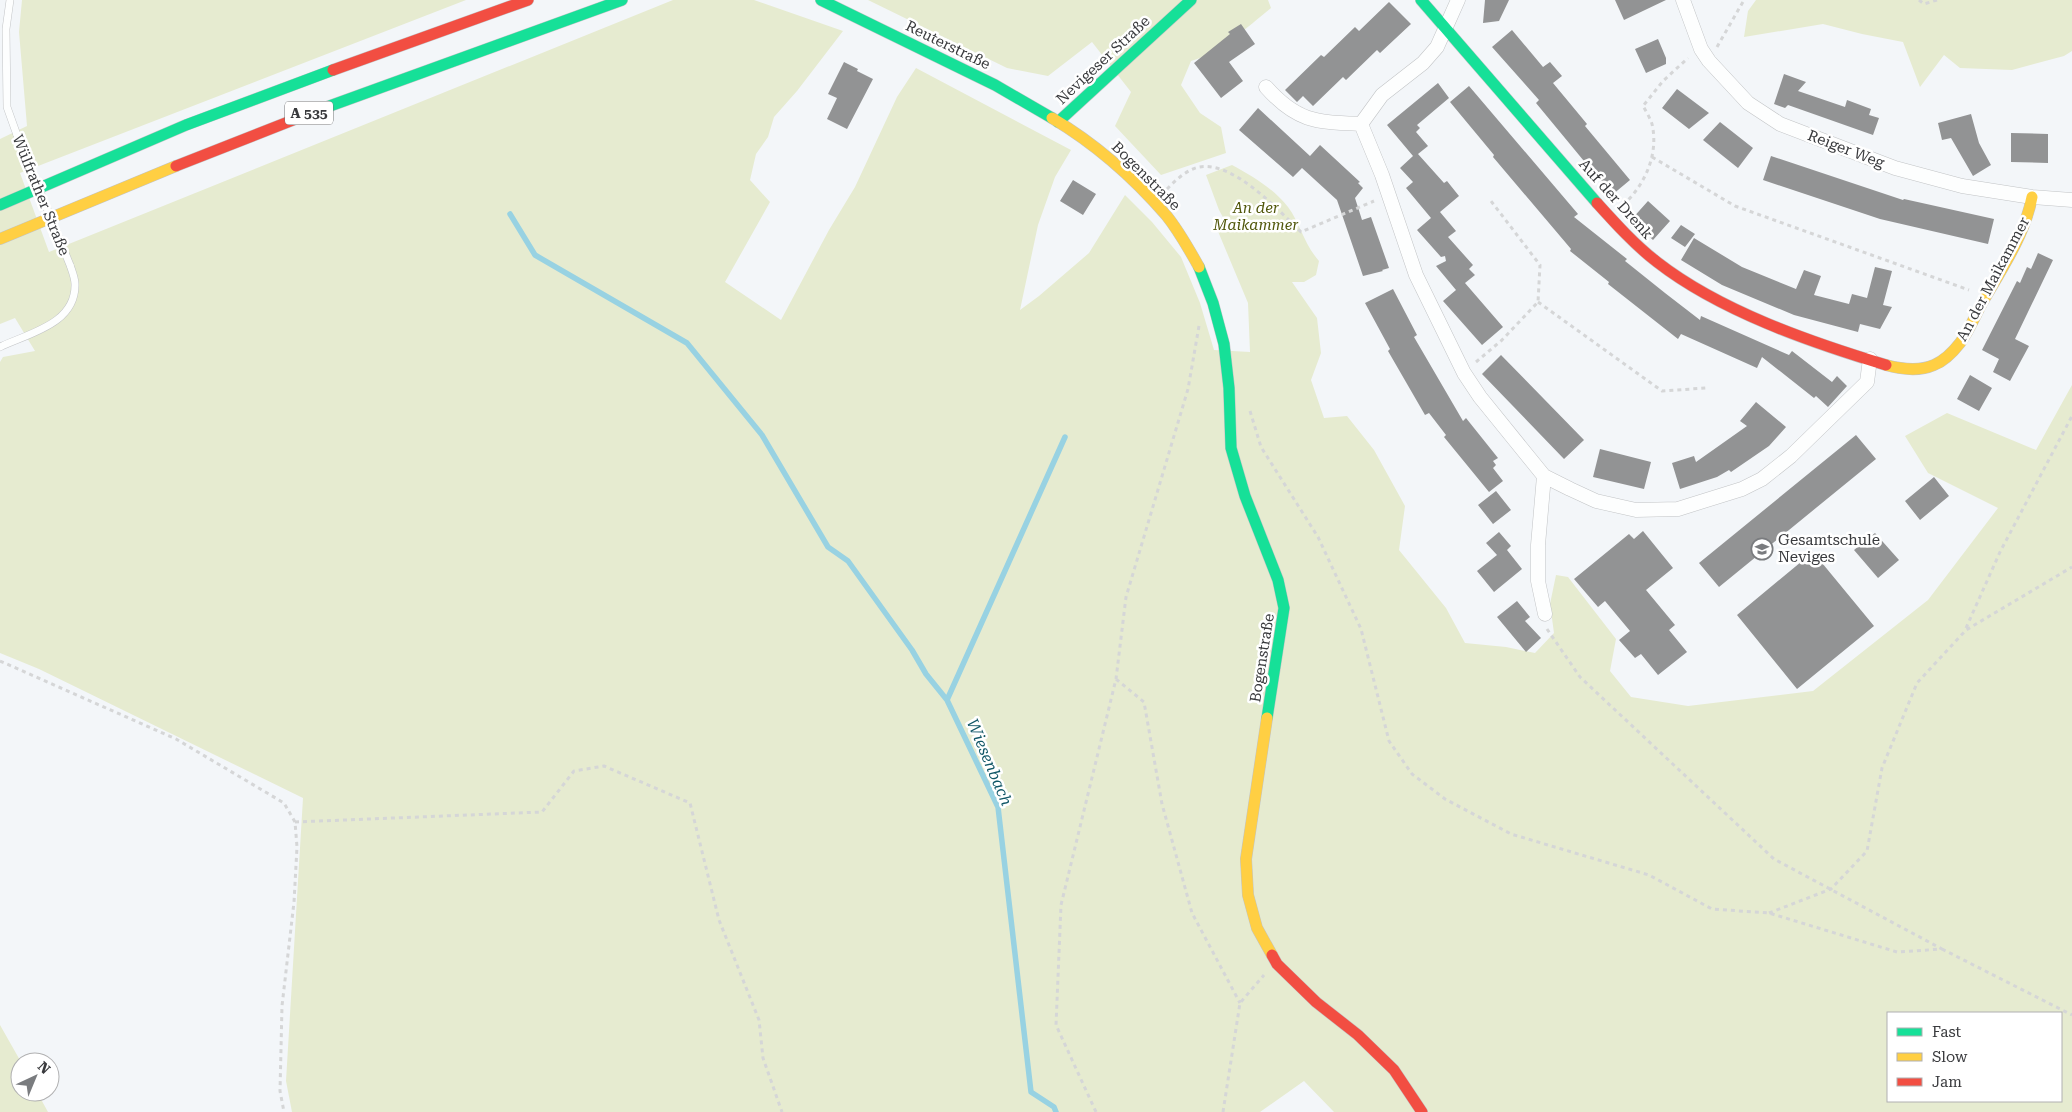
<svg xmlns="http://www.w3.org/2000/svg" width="2072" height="1112" viewBox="0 0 2072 1112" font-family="'Roboto Serif',serif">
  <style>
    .green { fill: #e6ebd0; fill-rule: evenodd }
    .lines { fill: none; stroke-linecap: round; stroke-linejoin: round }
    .stream { stroke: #98d2e2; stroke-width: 5.5 }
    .building { fill: #929394 }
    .lane-casing { stroke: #c2c4c6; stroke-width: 8 }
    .street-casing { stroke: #c2c4c6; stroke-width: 15 }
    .fast-casing { stroke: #c2c4c6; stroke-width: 12 }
    .slow-casing { stroke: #c2c4c6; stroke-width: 12 }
    .jam-casing { stroke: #c2c4c6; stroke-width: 12 }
    .path { stroke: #d5d6d7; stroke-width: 3; stroke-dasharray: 4 4; stroke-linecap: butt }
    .lane { stroke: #fdfefe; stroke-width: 7 }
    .street { stroke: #fdfefe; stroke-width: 14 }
    .fast { stroke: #16e098; stroke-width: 11 }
    .slow { stroke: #ffcf43; stroke-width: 11 }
    .jam { stroke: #f24e42; stroke-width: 11 }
    .lane-bridge-casing { stroke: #c2c4c6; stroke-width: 8; stroke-linecap: butt }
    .lane-bridge { stroke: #fdfefe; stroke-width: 7 }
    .labels { text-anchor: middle; stroke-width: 5; stroke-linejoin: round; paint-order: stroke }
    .shield { fill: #fff; stroke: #747577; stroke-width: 1 }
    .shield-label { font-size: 14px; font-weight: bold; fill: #393a3d }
    .street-label { font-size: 15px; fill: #393a3d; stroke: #fff }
    .park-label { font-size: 15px; font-style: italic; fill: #51570b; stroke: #fff }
    .poi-label { font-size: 15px; fill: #393a3d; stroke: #fff; text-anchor: start }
    .water-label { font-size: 16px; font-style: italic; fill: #115767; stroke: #fff }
  </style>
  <rect width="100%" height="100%" fill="#f3f6f9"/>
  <!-- green -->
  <path class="green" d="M22 0H466L20 173 49 252 673 0H754L843 31 797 91 774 117 768 137 756 154 750 180 770 202 725 282 781 320 829 230 855 187 897 97 916 68 1071 150 1055 177 1038 225 1020 310 1039 296 1089 253 1125 195 1152 222 1181 257 1200 303 1214 350 1250 352 1248 303 1217 229 1230 230 1219 210 1206 175 1232 165C1252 176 1273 188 1288 207 1300 223 1304 244 1319 261L1316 275 1304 282H1292L1317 318 1321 353 1311 380 1324 418 1347 416 1374 450 1405 506 1399 550 1446 608 1465 643 1506 647 1535 653 1554 633 1550 604 1556 575 1568 577 1616 639 1610 671 1631 697 1688 706 1813 691 1928 600 1998 508 1928 473 1905 436 1947 413 2036 450 2072 385V1112H1334L1304 1081 1260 1112H292L286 1081 303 798 39 669 0 653V362L3 357 35 351 15 318 0 324V139L27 126 19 32ZM1888 1013H2061V1101H1888Z
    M868 0H1268L1271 8C1247 27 1221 53 1191 61L1181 85 1200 113 1221 127 1226 153 1161 175 1115 126 1131 92 1092 42 1048 76 1007 68Z
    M1756 0H2072V51L2064 56 2012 70 1960 68 1944 55 1920 87 1903 42 1862 34 1823 24 1744 37 1748 11Z
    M0 1025 21 1062 20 1092H37L48 1112H0Z"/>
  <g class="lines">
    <!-- stream -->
    <path class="stream" d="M510 214 535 255 687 343 762 435 828 547 848 561 912 650 926 674 947 700
      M1056 1112 1054 1107 1031 1092 998 807 947 700 1065 437"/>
  </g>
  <!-- building -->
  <path class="building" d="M1485 0H1509L1499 21 1483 23Z
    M1615 0H1666L1624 20Z
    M1389 2 1411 24 1380 53 1377 50 1346 80 1343 77 1313 106 1303 96 1297 102 1285 90 1321 55 1324 57 1355 27 1359 31Z
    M1241 24 1255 44 1229 62 1243 81 1221 98 1194 63 1230 34 1228 32Z
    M1512 30 1543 67 1550 62 1562 76 1553 83 1587 124 1585 126 1630 180 1612 195 1536 103 1539 100 1492 47Z
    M1658 39 1666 58V64L1646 73 1635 49Z
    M844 62 858 69 857 71 873 79 847 129 827 119 837 98 828 94Z
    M1784 74 1806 82 1798 91 1845 107 1847 100 1871 109 1869 115 1879 118 1873 135 1788 105 1785 108 1774 104Z
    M1438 83 1449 98 1417 125 1420 128 1416 132 1428 146 1418 154 1444 183 1447 181 1459 196 1440 212 1456 231 1448 237 1473 265 1469 269 1475 275 1465 283 1503 327 1482 345 1443 301 1456 290 1436 266 1446 261 1445 256 1441 257 1417 230 1431 218 1406 188 1413 182 1400 168 1413 156 1387 125Z
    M1469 86 1578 214 1574 217 1627 259 1625 261 1665 293 1700 320 1701 316 1789 355 1792 351 1832 382 1837 376 1847 386 1828 407 1816 396 1814 398 1762 357 1757 368 1681 334 1678 339 1608 284 1609 282 1570 251 1571 249 1493 157 1494 155 1450 102Z
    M1677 89 1709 113 1689 129 1662 108Z
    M1258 108 1310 156 1320 145 1360 182 1358 183 1363 188 1355 198 1362 220 1371 217 1389 268 1382 270 1383 271 1363 276 1337 200 1302 168 1293 177 1239 130Z
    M1971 114 1979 143 1991 165 1973 176 1951 138 1942 140 1938 123Z
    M1720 122 1753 148 1738 168 1703 140Z
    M2011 133 2048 134V163L2011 162Z
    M1771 156 1903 200 1904 199 1994 219 1988 244 1880 219 1763 180Z
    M1073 180 1096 194 1083 215 1060 201Z
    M1648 201 1670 221 1653 240 1631 220Z
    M1681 225 1695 234 1685 247 1671 238Z
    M1694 238 1742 267 1796 289 1804 270 1821 276 1814 295 1849 304 1852 294 1867 298 1875 267 1892 271 1883 305 1892 307 1880 329 1860 324 1858 332 1794 315 1722 285 1681 260Z
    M2038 253 2053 260 2015 339 2029 346 2010 381 1993 372 1999 359 1982 350 2017 281 2020 283 2027 267 2031 269Z
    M1393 289 1417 335 1414 337 1463 421 1466 418 1498 458 1493 461 1496 465 1493 468 1503 481 1489 492 1444 437 1446 435 1429 413 1425 415 1388 351 1390 349 1365 303Z
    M1501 355 1584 440 1564 459 1482 374Z
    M1970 375 1992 388 1979 411 1957 399Z
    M1756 402 1786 427 1769 446 1731 472 1729 470 1717 477 1680 489 1672 463 1694 456 1696 462 1747 426 1740 421Z
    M1856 435 1876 459 1719 587 1699 563Z
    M1600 449 1651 462 1644 489 1593 477Z
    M1934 477 1949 496 1920 520 1905 501Z
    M1496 491 1511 510 1493 524 1478 505Z
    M1643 531 1673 568 1646 590 1675 625 1669 630 1687 652 1658 675 1641 654 1635 658 1619 640 1630 631 1605 601 1598 607 1574 579 1629 534 1634 539Z
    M1499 532 1511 546 1507 550 1522 569 1494 592 1477 571 1497 555 1486 543Z
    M1875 533 1899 560 1878 578 1854 550Z
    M1813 552 1874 626 1797 689 1737 615Z
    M1517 601 1530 617 1525 621 1541 638 1526 652 1497 617Z"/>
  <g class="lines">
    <!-- lane casing -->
    <g class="lane-casing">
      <path id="lane" d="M10 0 6 29 7 107 17 135
        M0 347C29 333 76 324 75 284 75 278 72 271 70 265"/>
    </g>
    <!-- street casing -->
    <g class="street-casing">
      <path id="street" d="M1683 0 1701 49 1709 61 1748 103 1780 124 1895 168 1962 186 2032 197 2072 200
        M1266 87C1297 122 1316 122 1361 124
        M1361 124 1382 175 1416 275 1464 373 1480 397 1544 476 1570 489 1596 501 1636 510 1678 509 1742 489 1762 479 1791 456 1867 382 1870 359
        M1361 124 1382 95 1423 63 1437 47 1458 0
        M1544 476 1538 545V581L1545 614"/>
    </g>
    <!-- fast casing -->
    <g class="fast-casing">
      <path id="fast" d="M821 0 995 85 1052 118
        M1421 0 1597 203
        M316 111 622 0
        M1058 122 1191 0
        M0 205 186 125 333 70
        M1199 267 1213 303 1224 344 1229 388 1231 448 1245 496 1278 580 1284 608 1267 718"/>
    </g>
    <!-- slow casing -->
    <g class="slow-casing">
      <path id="slow" d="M1052 118C1094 143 1134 178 1166 215 1179 231 1189 249 1199 267
        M0 239 176 166
        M1886 365C1901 369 1918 372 1934 365 1944 361 1953 352 1960 343 1969 331 1975 316 1982 303 2001 270 2025 235 2032 197
        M1267 718 1246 859 1248 895 1257 928 1272 955"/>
    </g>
    <!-- jam casing -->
    <g class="jam-casing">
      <path id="jam" d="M333 70 528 0
        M176 166 316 111
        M1597 203C1616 224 1635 245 1657 262 1720 311 1810 342 1886 365
        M1272 955 1277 964 1316 1002 1358 1035 1394 1070 1422 1112"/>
    </g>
    <!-- path -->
    <path class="path" d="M1919 0 1924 4 1937 0
      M1717 47 1744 0
      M1652 157 1735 206 1969 290
      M1167 189C1176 180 1186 170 1199 167 1234 161 1278 210 1301 232L1374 201
      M1623 205C1645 185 1659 154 1652 124 1650 118 1646 111 1643 106L1663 81 1688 58
      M1538 302 1662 391 1706 388
      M1476 362 1502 340 1538 302 1540 265 1491 201
      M1250 411 1261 447 1318 537 1361 629 1389 741 1412 774 1445 799 1511 834 1649 875 1712 909 1769 913 1897 952 1942 949 1774 859 1580 677 1547 629
      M1966 628 2000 552 2072 416
      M0 661 176 739 284 803 295 822 297 847 294 902 282 1006 280 1091 284 1112
      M1116 679 1144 702 1162 804 1192 913 1240 1003
      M295 822 542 812 574 771 604 766 690 803 719 920 759 1020 763 1058 782 1112
      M1769 913 1831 889 1867 851 1882 768 1917 683 1966 630 2072 567
      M1942 949 2072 1015
      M1096 1112 1056 1025 1061 905 1116 679 1126 597 1188 389 1199 326
      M1223 1112 1240 1003 1264 975"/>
    <!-- lane -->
    <use href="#lane" class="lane"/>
    <!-- street -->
    <use href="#street" class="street"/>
    <!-- fast -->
    <use href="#fast" class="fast"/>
    <!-- slow -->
    <use href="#slow" class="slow"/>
    <!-- jam -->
    <use href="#jam" class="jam"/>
    <!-- lane-bridge casing -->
    <g class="lane-bridge-casing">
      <path id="lane-bridge" d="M17 135 70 265"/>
    </g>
    <!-- lane-bridge -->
    <use href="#lane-bridge" class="lane-bridge"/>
  </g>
  <!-- icons -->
  <defs>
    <g id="school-ring" transform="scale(1.125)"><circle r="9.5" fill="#fff" stroke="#7a7c7f" stroke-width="1.5"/><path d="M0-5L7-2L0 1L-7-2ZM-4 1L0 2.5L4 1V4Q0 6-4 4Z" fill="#7a7c7f"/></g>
  </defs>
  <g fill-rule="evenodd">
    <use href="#school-ring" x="1762" y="549"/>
  </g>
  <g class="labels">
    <!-- shield labels -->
    <rect class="shield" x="285" y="101.5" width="48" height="23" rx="4"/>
    <g class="shield-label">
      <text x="309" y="118">A 535</text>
    </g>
    <!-- street labels -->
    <g class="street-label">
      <text transform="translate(948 45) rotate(26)" y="5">Reuterstraße</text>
      <text transform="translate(1103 60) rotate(-43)" y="5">Nevigeser Straße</text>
      <text transform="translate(1846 149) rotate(21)" y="5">Reiger Weg</text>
      <text transform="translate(1146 176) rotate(45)" y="5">Bogenstraße</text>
      <text transform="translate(41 195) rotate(68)" y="5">Wülfrather Straße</text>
      <text transform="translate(1616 199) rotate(48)" y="5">Auf der Drenk</text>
      <text transform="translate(1993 279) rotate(-62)" y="5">An der Maikammer</text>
      <text transform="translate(1262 658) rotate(-81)" y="5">Bogenstraße</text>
    </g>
    <!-- park labels -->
    <g class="park-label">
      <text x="1256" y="213">An der<tspan x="1256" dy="17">Maikammer</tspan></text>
    </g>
    <!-- poi labels -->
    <g class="poi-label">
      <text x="1778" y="545">Gesamtschule<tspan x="1778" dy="17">Neviges</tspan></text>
    </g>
    <!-- water labels -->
    <g class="water-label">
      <text transform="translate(990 762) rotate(67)" y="6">Wiesenbach</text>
    </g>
  </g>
  <!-- legend -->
  <rect x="1887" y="1012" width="175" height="90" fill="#ffffff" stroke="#b0b0b1"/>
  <rect x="1897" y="1028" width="25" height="8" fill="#16e098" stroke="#b0b0b1"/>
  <text x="1932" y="1037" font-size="15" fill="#393a3d">Fast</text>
  <rect x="1897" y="1053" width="25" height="8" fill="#ffcf43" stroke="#b0b0b1"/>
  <text x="1932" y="1062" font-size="15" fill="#393a3d">Slow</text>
  <rect x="1897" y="1078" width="25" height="8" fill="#f24e42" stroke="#b0b0b1"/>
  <text x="1932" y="1087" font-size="15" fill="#393a3d">Jam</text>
  <!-- north arrow -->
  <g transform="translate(35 1077) rotate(44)"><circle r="24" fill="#ffffff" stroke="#b0b0b1"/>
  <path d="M0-4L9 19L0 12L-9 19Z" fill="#7a7c7f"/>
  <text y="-8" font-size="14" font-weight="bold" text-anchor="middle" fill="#393a3d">N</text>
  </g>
</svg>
